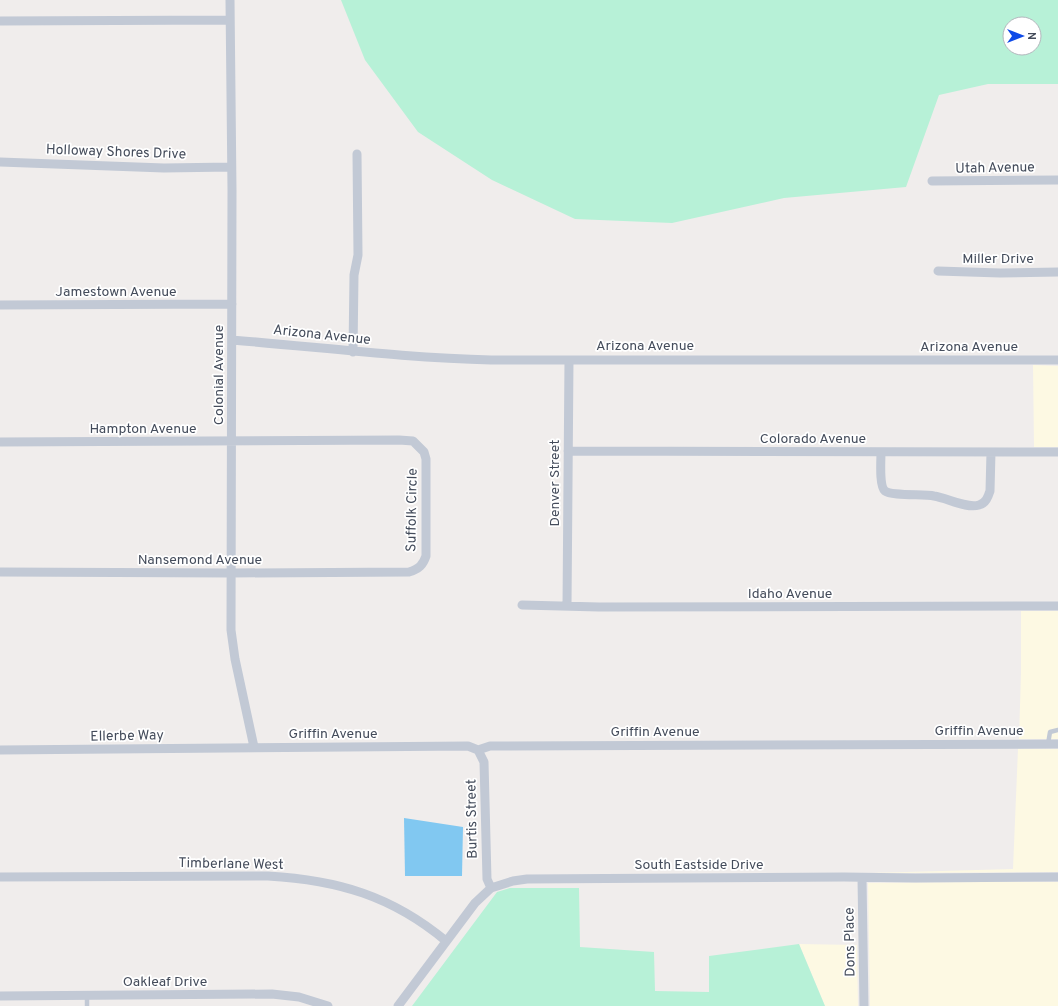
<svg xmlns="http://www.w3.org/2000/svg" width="1058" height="1006" viewBox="0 0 1058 1006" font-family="Overpass,sans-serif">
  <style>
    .commercial { fill: #fdf9e3 }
    .green { fill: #b7f1d7; fill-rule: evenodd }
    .water { fill: #81c8f1 }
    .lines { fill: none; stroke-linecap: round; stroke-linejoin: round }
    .service { stroke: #c2c9d5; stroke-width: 4.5 }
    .minor { stroke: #c2c9d5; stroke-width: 9 }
    .labels { text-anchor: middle; stroke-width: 3.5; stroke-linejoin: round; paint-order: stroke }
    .street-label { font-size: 14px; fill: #444c5b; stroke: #fff }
  </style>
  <rect width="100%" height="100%" fill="#f0edec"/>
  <!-- commercial -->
  <path class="commercial" d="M1033 365 1058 366V447H1034Z
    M1021 611H1058V739H1019L1021 673Z
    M1018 749H1058V872L870 873 1013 869Z
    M992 882H1058V1006H870L868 883Z
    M799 944 857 945 858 1006H825Z"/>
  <!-- green -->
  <path class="green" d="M341 0H1058V84H988L939 95 906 187 784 198 672 223 575 219 492 180 418 132 365 60ZM1010 24H1034V48H1010Z
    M510 888H579L580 947 654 952 655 991 709 992V956L799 944 825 1006H412L497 892Z"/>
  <!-- water -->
  <path class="water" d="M404 818 463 827 462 876H405Z"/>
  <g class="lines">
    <!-- service -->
    <path class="service" d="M1048 744 1050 732 1058 730
      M87 995V1006"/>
    <!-- minor -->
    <path class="minor" d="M230 0 232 190 231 630 235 659 254 747
      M0 21 230 20
      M0 162 164 168 231 167
      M932 181 1058 180
      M938 271 1000 273 1058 272
      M0 305 232 304
      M232 340C319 347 404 358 491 360H1058
      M353 352 354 275 358 255 357 154
      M0 442 399 440 413 441 424 452 426 459V556C423 565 419 569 409 572L232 573 0 572
      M568 451 1058 452
      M881 452C881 460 879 486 885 491 891 496 924 494 934 496 947 498 967 509 979 505 986 503 988 497 990 491L991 452
      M522 605 599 607 1058 606
      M567 606 569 360
      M0 750 468 746 478 750 490 746 1058 744
      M478 750 484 762 487 879 491 888
      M0 877 268 876C338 880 392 896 446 941
      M862 878 864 1006
      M0 996 272 994 299 997 328 1006
      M398 1006 475 903 491 888 513 881 527 879 844 877 915 878 1058 877"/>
  </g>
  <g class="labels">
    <!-- street labels -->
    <g class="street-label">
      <text transform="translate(116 151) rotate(2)" y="5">Holloway Shores Drive</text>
      <text transform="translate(995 167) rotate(-1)" y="5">Utah Avenue</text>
      <text x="998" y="263">Miller Drive</text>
      <text x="116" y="296">Jamestown Avenue</text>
      <text transform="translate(322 334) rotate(6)" y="5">Arizona Avenue</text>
      <text x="645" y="350">Arizona Avenue</text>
      <text x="969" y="351">Arizona Avenue</text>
      <text transform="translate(218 375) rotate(-90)" y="5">Colonial Avenue</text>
      <text x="143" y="433">Hampton Avenue</text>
      <text x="813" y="443">Colorado Avenue</text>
      <text transform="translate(554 483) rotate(-90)" y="5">Denver Street</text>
      <text transform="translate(411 510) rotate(-89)" y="5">Suffolk Circle</text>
      <text x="200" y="564">Nansemond Avenue</text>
      <text x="790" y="598">Idaho Avenue</text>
      <text x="979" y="735">Griffin Avenue</text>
      <text x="655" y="736">Griffin Avenue</text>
      <text x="333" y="738">Griffin Avenue</text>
      <text transform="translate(127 735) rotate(-1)" y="5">Ellerbe Way</text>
      <text transform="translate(471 819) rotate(-91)" y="5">Burtis Street</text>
      <text transform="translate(231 863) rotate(1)" y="5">Timberlane West</text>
      <text x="699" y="869">South Eastside Drive</text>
      <text transform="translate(849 942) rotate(-91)" y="5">Dons Place</text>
      <text x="165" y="986">Oakleaf Drive</text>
    </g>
  </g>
  <!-- north arrow -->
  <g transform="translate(1022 36) rotate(90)"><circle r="19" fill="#ffffff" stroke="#b4b7bd"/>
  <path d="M0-3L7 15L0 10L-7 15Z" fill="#0e4ae8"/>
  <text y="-6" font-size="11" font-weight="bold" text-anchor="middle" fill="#444c5b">N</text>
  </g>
</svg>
